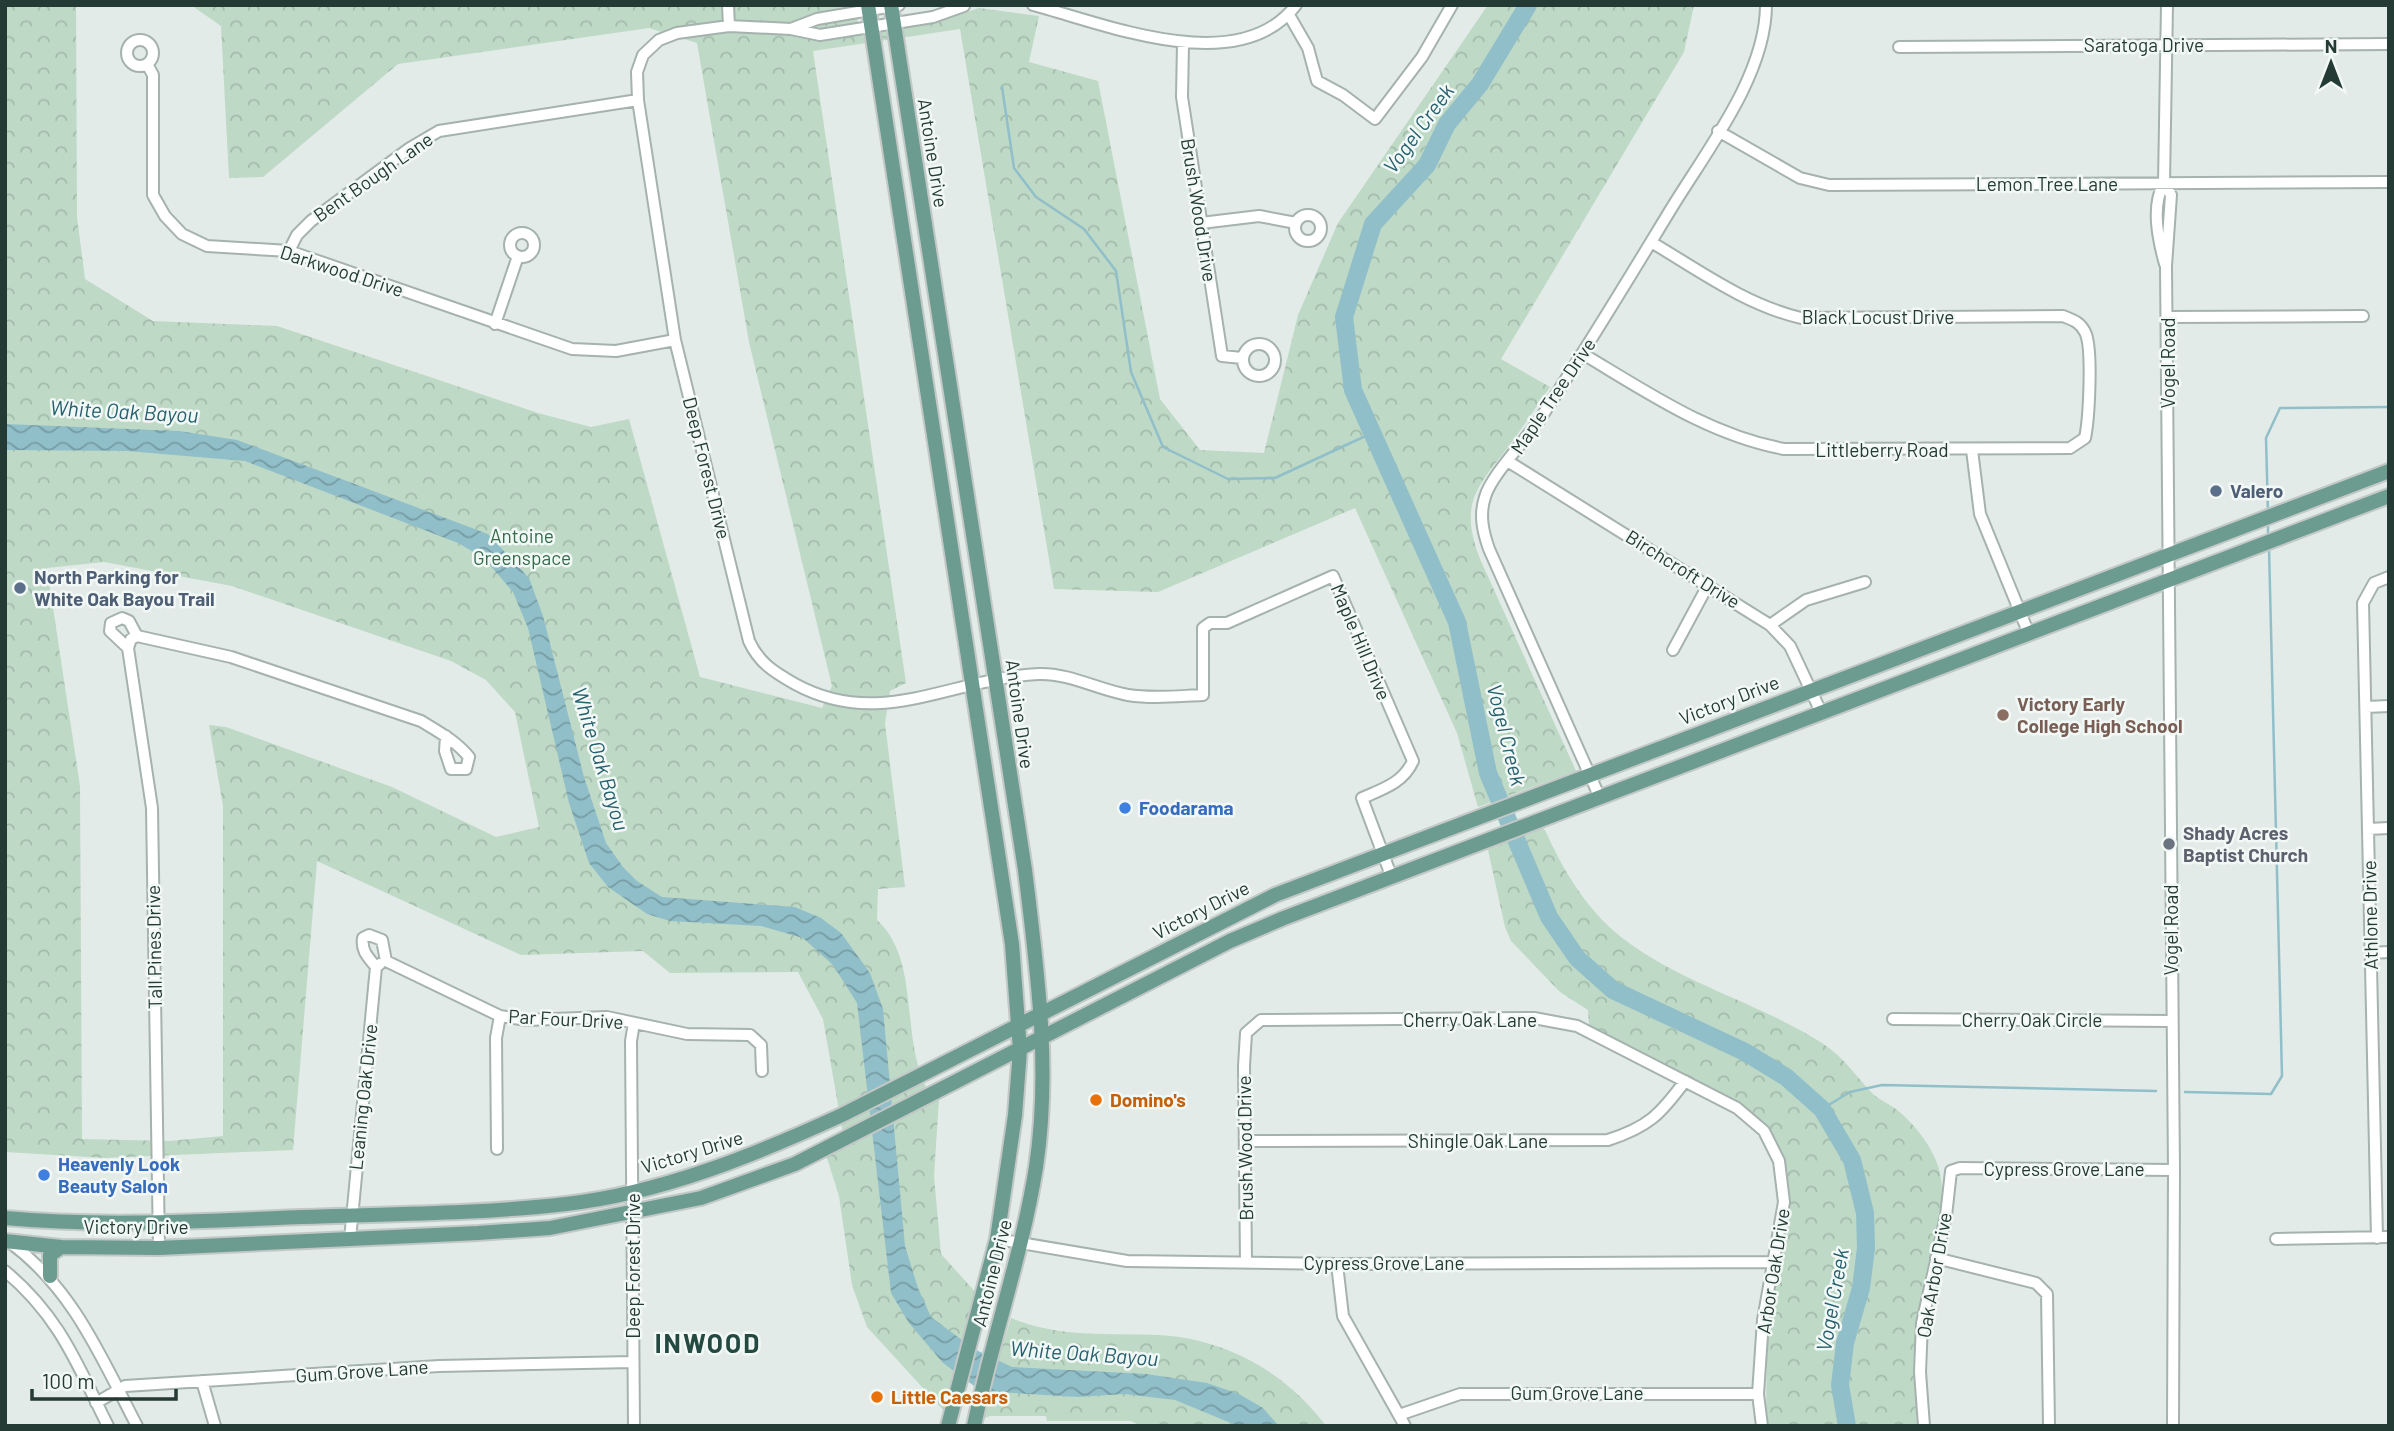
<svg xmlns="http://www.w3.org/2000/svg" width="2394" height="1431" viewBox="0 0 2394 1431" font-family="Barlow,sans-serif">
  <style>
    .park { fill: url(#park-crowns); fill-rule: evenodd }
    .water { fill: url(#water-waves) }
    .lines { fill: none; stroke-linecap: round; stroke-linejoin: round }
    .stream { stroke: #91bfc9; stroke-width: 2.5 }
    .river { stroke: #91bfc9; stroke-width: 18 }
    .minor-casing { stroke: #a5b2ae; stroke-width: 14 }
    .major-casing { stroke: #c2c8c6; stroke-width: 18 }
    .minor { stroke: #fff; stroke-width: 10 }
    .major { stroke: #6c9b90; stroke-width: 14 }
    .service-dot { fill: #5c6f8a; stroke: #f2f8f5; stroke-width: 2.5 }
    .education-dot { fill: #8d6e63; stroke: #f2f8f5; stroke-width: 2.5 }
    .shop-dot { fill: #3f7fe0; stroke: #f2f8f5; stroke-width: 2.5 }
    .worship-dot { fill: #6b7280; stroke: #f2f8f5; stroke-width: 2.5 }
    .food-dot { fill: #e8710a; stroke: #f2f8f5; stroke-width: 2.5 }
    .labels { text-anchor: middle; stroke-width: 5; stroke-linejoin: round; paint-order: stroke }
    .street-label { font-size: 19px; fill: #243a35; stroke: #f2f8f5 }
    .service-label { font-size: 19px; font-weight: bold; fill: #4e5e75; stroke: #f2f8f5; text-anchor: start }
    .park-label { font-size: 19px; fill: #336c4b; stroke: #f2f8f5 }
    .education-label { font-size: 19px; font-weight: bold; fill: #785e54; stroke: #f2f8f5; text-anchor: start }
    .shop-label { font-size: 19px; font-weight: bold; fill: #366cbe; stroke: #f2f8f5; text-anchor: start }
    .worship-label { font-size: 19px; font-weight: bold; fill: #5b616d; stroke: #f2f8f5; text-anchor: start }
    .food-label { font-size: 19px; font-weight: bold; fill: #c56008; stroke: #f2f8f5; text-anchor: start }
    .water-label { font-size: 21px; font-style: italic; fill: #26606e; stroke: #f2f8f5 }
    .district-label { font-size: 26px; font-weight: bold; letter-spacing: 2px; fill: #234941; stroke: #f2f8f5 }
  </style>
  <defs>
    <pattern id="park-crowns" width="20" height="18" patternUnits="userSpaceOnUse" patternTransform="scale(1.75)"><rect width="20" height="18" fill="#bed9c6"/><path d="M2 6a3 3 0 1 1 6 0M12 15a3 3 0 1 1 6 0" fill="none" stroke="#a3bbab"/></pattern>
    <pattern id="water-waves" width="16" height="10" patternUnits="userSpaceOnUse" patternTransform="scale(1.75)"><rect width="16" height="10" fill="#91bfc9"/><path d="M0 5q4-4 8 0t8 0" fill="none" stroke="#769ca4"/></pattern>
  </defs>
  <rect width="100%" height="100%" fill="#e2ebe7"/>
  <!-- park -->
  <path class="park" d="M5 5H76L77 217 85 279 153 321 277 326 538 413 591 427 629 419 700 677 822 708 832 686 749 342 697 43 649 28 398 64 263 177 229 178 221 26 191 5H855L860 36 932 23 979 8 1039 16 1029 62 1098 81 1160 399 1200 450 1264 453 1298 315 1338 223 1488 5H1694L1684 52 1501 359 1550 387C1536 407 1523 427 1509 446 1476 488 1459 504 1480 559L1576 771 1478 807 1457 733 1355 508 1158 592 1054 589 960 29 813 51 906 683 890 691 885 723 905 887 878 889 877 920C924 963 896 1046 934 1101L939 1099 934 1176 941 1254 978 1295 945 1412 867 1327 852 1285 839 1196 826 1155 845 1145 823 1019 798 972 670 973 643 951 521 955 317 861 293 1150 105 1158 5 1152ZM104 562 232 586 451 661 486 680 515 712 539 827 496 837 392 787 226 727 209 725 223 806V1136L169 1141 82 1139 80 786 47 568Z
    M1539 828 1545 830C1563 870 1586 909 1621 937 1681 984 1758 1002 1822 1043 1844 1057 1856 1077 1874 1095 1880 1100 1889 1104 1896 1109 1916 1125 1938 1153 1941 1179 1946 1212 1931 1247 1925 1278 1916 1328 1914 1375 1917 1426H1766L1767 1327 1788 1195 1787 1174 1777 1145 1761 1121 1739 1103 1589 1026 1588 1010 1560 992 1511 941 1505 927 1488 850Z
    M1011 1318C1060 1338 1106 1333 1158 1335 1225 1338 1287 1373 1326 1426H1140L1131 1421H1047L1046 1416H990L980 1420Z"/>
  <!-- water -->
  <path class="water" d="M5 424 179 431 237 440 488 534 529 578 543 616 584 777 606 843 623 867 637 881 662 897 795 907 821 918 841 933 870 973 883 1009 905 1246 918 1288 931 1317 974 1349 1012 1367 1146 1374 1207 1383 1239 1394 1263 1408 1279 1426H1238L1175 1400 1124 1394 1078 1397 981 1391 943 1363 909 1323 891 1293 857 1003 833 965 803 938 761 926 670 921 647 914 608 887 589 863 569 803 528 628 513 592 484 558 458 543 245 461 127 451 5 450Z"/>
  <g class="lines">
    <!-- stream -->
    <path class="stream" d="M1002 87 1014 168 1036 197 1084 229 1116 271 1131 372 1163 447 1228 479 1275 478 1372 433
      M2268 513 2266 438 2280 408 2389 407
      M2268 523V538
      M2185 1092 2271 1094 2282 1076 2269 548
      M1822 1109 1850 1092 1882 1085 2156 1091"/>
    <!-- river -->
    <path class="river" d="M1528 5 1480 84 1447 124 1427 165 1373 224 1344 317 1353 390 1457 622 1488 773 1549 917 1577 958 1613 990 1745 1052 1786 1077 1822 1109 1852 1160 1865 1213 1866 1248 1861 1288 1845 1343 1840 1385 1847 1426"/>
    <!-- minor casing -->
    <g class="minor-casing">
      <path id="minor" d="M728 5 729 26
        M1033 5C1106 24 1239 80 1296 5
        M964 6 933 17 820 35 791 29 729 26 677 33 659 40 643 55 637 72 638 100 675 340 749 641C759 663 774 672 795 684 881 731 951 678 1039 674 1069 673 1099 690 1128 695 1153 699 1178 696 1203 695V628L1210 623H1227L1333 576 1413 761C1403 783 1383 789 1362 798L1392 878
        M1289 15 1308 48 1317 81 1343 95 1375 119 1422 57 1452 5
        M791 29 817 19 899 5
        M127 53a13 13 0 1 1 26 0a13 13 0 1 1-26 0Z
        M1183 44 1182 97 1222 356 1242 358
        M1899 47 2389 44
        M147 64 153 75V195L165 216 182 234 207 246 289 251 572 349 616 351 675 340
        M1718 131 1800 178 1829 185 2389 182
        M2164 183 2171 195 2166 266 2174 1170 2173 1426
        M1295 228a13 13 0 1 1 26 0a13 13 0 1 1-26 0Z
        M1201 223 1259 216 1296 223
        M510 245a12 12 0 1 1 24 0a12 12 0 1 1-24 0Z
        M289 251 297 235 311 221 410 148 439 131 638 100
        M2165 264C2158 239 2151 206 2164 183L2167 5
        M2168 317 2363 316
        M495 324 518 256
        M1243 360a16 16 0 1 1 32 0a16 16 0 1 1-32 0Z
        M1583 354C1647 392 1709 435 1784 449L2070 448 2085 438C2089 419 2093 347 2085 332 2080 322 2073 320 2063 316L1801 318C1746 305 1700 271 1651 242
        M1972 450 1980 514 2029 634
        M1509 462 1770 625 1790 646 1821 712
        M1770 625 1806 600 1865 582
        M128 648 110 631 111 623 122 618 129 621 137 636
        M1673 650 1708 585
        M2366 707 2389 706
        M1600 798 1489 549C1483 532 1479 515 1485 497 1491 475 1528 438 1542 416 1587 348 1629 278 1671 209 1707 150 1766 75 1766 5
        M2368 829 2389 828
        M2371 953 2389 952
        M376 967C368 957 361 951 363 938L369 935 382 940 386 961 500 1016 527 1020 607 1017 687 1034 750 1035 761 1045 762 1071
        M1893 1019 2171 1021
        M1247 1141 1608 1140C1648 1127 1660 1115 1685 1081
        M497 1149 496 1038 500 1016
        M2377 1238 2363 603 2374 583 2389 577
        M350 1239 376 967 380 964
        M997 1239 1127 1261 1337 1264 1772 1262
        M2276 1239 2389 1237
        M8 1241C73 1288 101 1357 137 1426
        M159 1248 152 808 128 648 131 639 137 636 231 657 421 721C439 732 456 741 469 757L466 769H451L445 751 446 736
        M1936 1258 2036 1283 2047 1294 2049 1426
        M1246 1263 1244 1066 1246 1033 1261 1020 1534 1018 1577 1026 1737 1108 1764 1131 1779 1161 1784 1202 1763 1320 1758 1394 1762 1426
        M1337 1264 1343 1316 1405 1426
        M5 1271C60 1317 77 1364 108 1426
        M202 1381 215 1426
        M96 1403 125 1386 439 1366 633 1362
        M1399 1415 1460 1394H1758
        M634 1426 631 1041 634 1023
        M1924 1426 1920 1372 1922 1323 1946 1216 1951 1171 1960 1168 2174 1170"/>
    </g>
    <!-- major casing -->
    <g class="major-casing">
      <path id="major" d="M868 5 1012 944 1020 1050 1015 1115 997 1239 948 1426
        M891 5 1025 870C1037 969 1051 1068 1036 1167 1022 1255 992 1339 974 1426
        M5 1218C104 1227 203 1221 302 1217 389 1214 479 1214 566 1204 662 1193 755 1155 842 1115L1275 895 2389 471
        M5 1241 61 1247 159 1248 478 1233 550 1228 701 1198 795 1164 1230 941 1284 918 2389 496
        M50 1276V1255L61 1247"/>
    </g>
    <!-- minor -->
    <use href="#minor" class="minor"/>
    <!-- major -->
    <use href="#major" class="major"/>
  </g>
  <!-- markers -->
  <g class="service-dot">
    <circle cx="2216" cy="491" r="7"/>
    <circle cx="20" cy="588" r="7"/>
  </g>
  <circle class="education-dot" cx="2003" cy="715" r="7"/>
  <g class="shop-dot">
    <circle cx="1125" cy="808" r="7"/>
    <circle cx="44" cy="1175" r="7"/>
  </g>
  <circle class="worship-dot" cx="2169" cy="844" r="7"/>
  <g class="food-dot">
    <circle cx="1096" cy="1100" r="7"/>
    <circle cx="877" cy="1397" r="7"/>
  </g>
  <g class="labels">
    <!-- street labels -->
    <g class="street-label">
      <text x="2144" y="52">Saratoga Drive</text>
      <text transform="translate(933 153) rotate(81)" y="7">Antoine Drive</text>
      <text transform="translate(373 177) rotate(-35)" y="7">Bent Bough Lane</text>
      <text x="2047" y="191">Lemon Tree Lane</text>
      <text transform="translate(1199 210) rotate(81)" y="7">Brush Wood Drive</text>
      <text transform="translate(342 271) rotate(18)" y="7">Darkwood Drive</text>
      <text x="1878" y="324">Black Locust Drive</text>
      <text transform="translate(2168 363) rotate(-90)" y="7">Vogel Road</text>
      <text transform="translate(1553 396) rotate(-56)" y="7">Maple Tree Drive</text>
      <text x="1882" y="457">Littleberry Road</text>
      <text transform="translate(707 468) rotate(76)" y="7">Deep Forest Drive</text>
      <text transform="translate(1683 569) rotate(32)" y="7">Birchcroft Drive</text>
      <text transform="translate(1361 642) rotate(67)" y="7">Maple Hill Drive</text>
      <text transform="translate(1729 700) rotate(-21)" y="7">Victory Drive</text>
      <text transform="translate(1020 714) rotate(82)" y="7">Antoine Drive</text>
      <text transform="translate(1201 910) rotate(-27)" y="7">Victory Drive</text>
      <text transform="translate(2370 915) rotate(-91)" y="7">Athlone Drive</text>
      <text transform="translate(2171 930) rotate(-90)" y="7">Vogel Road</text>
      <text transform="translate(154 947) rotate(-91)" y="7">Tall Pines Drive</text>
      <text transform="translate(566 1019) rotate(3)" y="7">Par Four Drive</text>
      <text x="1470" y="1027">Cherry Oak Lane</text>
      <text x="2032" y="1027">Cherry Oak Circle</text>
      <text transform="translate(363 1097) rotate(-84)" y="7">Leaning Oak Drive</text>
      <text x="1478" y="1148">Shingle Oak Lane</text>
      <text transform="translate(1245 1148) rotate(-91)" y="7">Brush Wood Drive</text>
      <text transform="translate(692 1152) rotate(-17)" y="7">Victory Drive</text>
      <text x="2064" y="1176">Cypress Grove Lane</text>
      <text x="136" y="1234">Victory Drive</text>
      <text x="1384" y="1270">Cypress Grove Lane</text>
      <text transform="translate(633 1266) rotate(-90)" y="7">Deep Forest Drive</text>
      <text transform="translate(1773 1271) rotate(-81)" y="7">Arbor Oak Drive</text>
      <text transform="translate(992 1273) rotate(-76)" y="7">Antoine Drive</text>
      <text transform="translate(1934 1275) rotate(-80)" y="7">Oak Arbor Drive</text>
      <text transform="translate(362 1371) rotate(-4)" y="7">Gum Grove Lane</text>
      <text x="1577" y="1400">Gum Grove Lane</text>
    </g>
    <!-- service labels -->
    <g class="service-label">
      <text x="2230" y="498">Valero</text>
      <text x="34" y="584">North Parking for<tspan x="34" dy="22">White Oak Bayou Trail</tspan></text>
    </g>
    <!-- park labels -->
    <g class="park-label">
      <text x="522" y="543">Antoine<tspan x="522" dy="22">Greenspace</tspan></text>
    </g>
    <!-- education labels -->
    <g class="education-label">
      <text x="2017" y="711">Victory Early<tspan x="2017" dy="22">College High School</tspan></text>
    </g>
    <!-- shop labels -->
    <g class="shop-label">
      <text x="1139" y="815">Foodarama</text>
      <text x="58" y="1171">Heavenly Look<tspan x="58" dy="22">Beauty Salon</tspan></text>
    </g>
    <!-- worship labels -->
    <g class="worship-label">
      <text x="2183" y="840">Shady Acres<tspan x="2183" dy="22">Baptist Church</tspan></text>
    </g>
    <!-- food labels -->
    <g class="food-label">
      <text x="1110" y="1107">Domino's</text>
      <text x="891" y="1404">Little Caesars</text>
    </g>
    <!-- water labels -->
    <g class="water-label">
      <text transform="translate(1419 129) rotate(-54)" y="7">Vogel Creek</text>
      <text transform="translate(124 412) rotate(3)" y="7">White Oak Bayou</text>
      <text transform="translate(1506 735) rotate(76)" y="7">Vogel Creek</text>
      <text transform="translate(600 759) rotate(73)" y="7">White Oak Bayou</text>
      <text transform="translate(1833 1300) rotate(-80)" y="7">Vogel Creek</text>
      <text transform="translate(1084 1354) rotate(4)" y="7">White Oak Bayou</text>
    </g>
    <!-- district labels -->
    <g class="district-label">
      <text x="708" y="1353">INWOOD</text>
    </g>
  </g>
  <!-- border -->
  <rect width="2394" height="1431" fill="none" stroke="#243a35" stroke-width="14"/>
  <!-- north arrow -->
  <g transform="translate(2331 63)" stroke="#f2f8f5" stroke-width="5" paint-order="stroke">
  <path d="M0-5L12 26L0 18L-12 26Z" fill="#243a35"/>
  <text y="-10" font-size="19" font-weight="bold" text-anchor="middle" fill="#243a35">N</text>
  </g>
  <!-- scale -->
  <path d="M32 1389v10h144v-10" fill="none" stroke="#243a35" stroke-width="3.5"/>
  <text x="42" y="1389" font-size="21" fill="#243a35" stroke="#f2f8f5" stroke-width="5" paint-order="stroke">100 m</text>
</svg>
